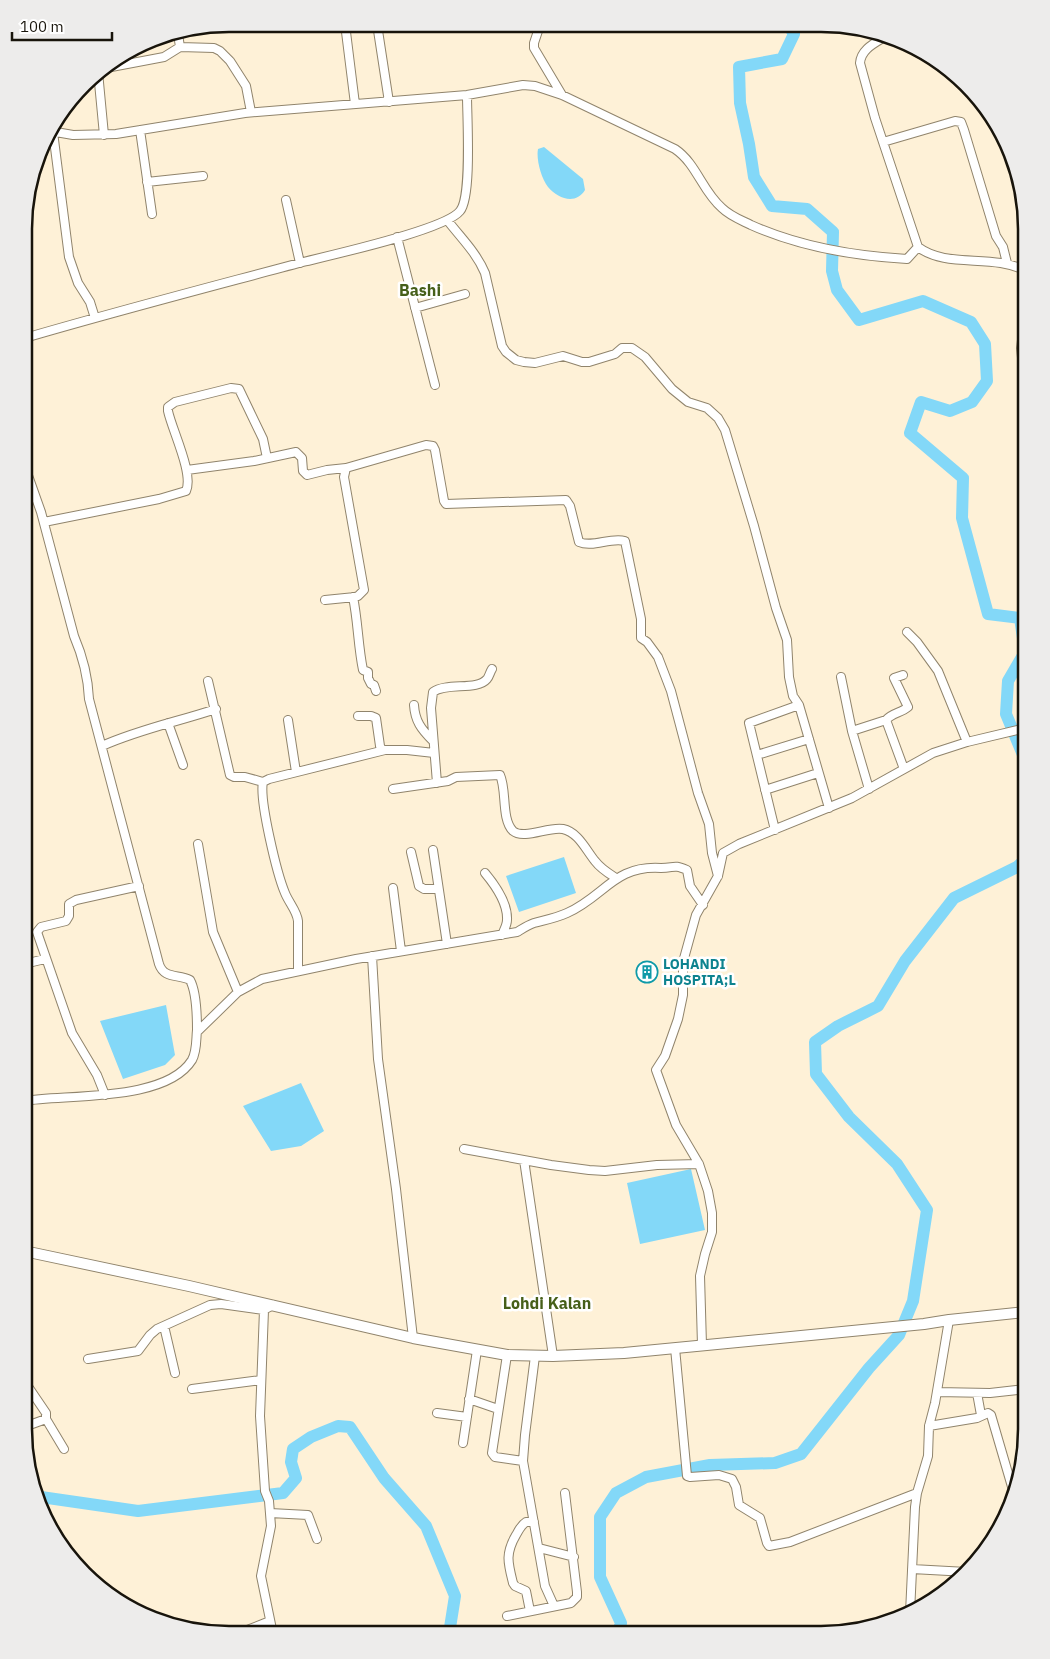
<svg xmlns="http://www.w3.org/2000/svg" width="1050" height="1659" viewBox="0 0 1050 1659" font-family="'IBM Plex Sans',sans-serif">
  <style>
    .water { fill: #83d8f8 }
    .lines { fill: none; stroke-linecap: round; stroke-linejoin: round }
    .river { stroke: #83d8f8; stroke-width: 12 }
    .minor-casing { stroke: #90846c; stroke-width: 10 }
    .tertiary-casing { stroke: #90846c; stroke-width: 12 }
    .minor { stroke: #fff; stroke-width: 8 }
    .tertiary { stroke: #fff; stroke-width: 10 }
    .labels { text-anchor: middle; stroke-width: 5; stroke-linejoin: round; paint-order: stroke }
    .culture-label { font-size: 14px; font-weight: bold; fill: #0d838f; stroke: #fff; text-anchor: start }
    .quarter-label { font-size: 16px; font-weight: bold; fill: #465f19; stroke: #fff }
    .rim { fill: none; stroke: #18140b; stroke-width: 2.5 }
  </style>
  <rect width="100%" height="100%" fill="#fef1d7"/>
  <!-- water -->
  <path class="water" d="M544 147 583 179 585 190C576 205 558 199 548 187 541 178 536 159 538 149Z
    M564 857 576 893 519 912 506 876Z
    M166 1005 175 1055 165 1065 123 1079 100 1021Z
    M301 1083 324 1131 301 1146 271 1151 243 1106Z
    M691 1169 705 1230 640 1244 627 1183Z"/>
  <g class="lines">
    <!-- river -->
    <path class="river" d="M788 25 794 34 782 59 739 67 740 103 749 144 754 177 772 206 807 209 833 232 832 271 837 290 859 320 923 301 971 322 985 344 987 381 972 402 950 411 921 402 910 433 963 478 962 518 988 614 1020 618 1025 652 1008 681 1006 714 1026 762
      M37 1498 41 1497 138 1511 283 1493 296 1478 291 1462 293 1449 311 1437 338 1426 350 1427 384 1478 426 1526 455 1596 449 1634
      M617 1635 621 1623 600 1577V1517L616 1493 646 1477 710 1465 775 1463 801 1454 869 1368 899 1335 913 1301 927 1210 897 1164 849 1117 816 1074 815 1042 838 1026 878 1006 905 961 954 898 1017 867 1026 859"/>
    <!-- minor casing -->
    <g class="minor-casing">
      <path id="minor" d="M345 24 355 104
        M377 24 389 102
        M540 25 534 43V48L562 95
        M178 34 180 47
        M886 36C875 43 861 49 860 63L875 118 918 247
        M106 68 164 57 180 47 214 48 220 51 230 61 246 86 251 112
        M98 72 104 135
        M140 130 152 214
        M50 131 73 135 116 134 245 113 467 95 523 85 535 86 562 95 675 149C697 164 702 191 722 208 730 216 741 220 751 225 800 247 854 256 907 259L918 247C947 269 993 253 1026 271
        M53 132 69 257 78 283 90 302 95 318
        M883 142 955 121 961 122 964 130 996 236 1003 247 1007 263
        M147 182 203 176
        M286 200 300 263
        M448 221C461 238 476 252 485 273L502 346 506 352 516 360 524 362 535 363 563 356 582 362H589L615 354 622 348H632L645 357 672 389 688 402 707 408 718 418 725 430 754 526 776 608 787 640 789 677 793 696 799 705 829 808
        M397 237 435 385
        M415 308 465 294
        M25 338C117 311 210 287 303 262 331 255 445 230 460 211 472 197 467 118 467 95
        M1026 397 1021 348 1022 340 1026 334
        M187 470 254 461 296 452 302 458 303 471 307 475 327 470 346 468
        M44 522 159 499 186 491C194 474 172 430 168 411V407L175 402 231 388 239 389 263 439 267 458
        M353 597C358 621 358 646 363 670L368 672V678L371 684 374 685 376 691
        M325 600 355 597 358 596 364 590 344 477 346 468 426 445 433 446 435 450 444 501 446 504 566 500 570 506 579 542C593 548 610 537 625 541L641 619V638L647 642 658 657 671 691 698 793 709 824 712 853 718 876
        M907 632 917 642 938 671 967 742
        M841 677 852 731 869 789
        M208 681 230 775 234 777H245L263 782
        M414 705C415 721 421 729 433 741
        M358 716H371L376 718 380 746 382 750H407L434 753
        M288 720 296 772
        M886 720 904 769
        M168 723 183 765
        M852 731 886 720C892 713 901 713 908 707L894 678 903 675
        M102 746C140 729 177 722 216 709
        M757 755 809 739
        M437 783 431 708 433 692C447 682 477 691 487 679 489 677 490 672 492 669
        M393 789 448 781 456 777 500 775C507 790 501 819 513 831 524 840 549 826 563 829 578 832 586 850 595 861 601 869 608 873 616 878
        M765 790 818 773
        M775 830 749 723 799 705
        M198 844 213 932 238 992
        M433 850 447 944
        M411 852 419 886 424 889H438
        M485 873C495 885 508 903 507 920 507 925 504 930 502 935
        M393 888 401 951
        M372 956 378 1059 396 1189 413 1338
        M24 964 45 959
        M298 970V921C297 911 289 903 285 893 277 874 259 800 263 782L269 779 385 750
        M197 1032 238 992 262 979 356 959 517 932C522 929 528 925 534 923 545 920 556 918 567 913 605 896 614 865 661 868 675 868 673 864 687 870L690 886 703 905
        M105 1095 97 1075 72 1033 37 932 41 927 66 921 69 916V904L76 900 139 886
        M24 1101C67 1094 166 1102 192 1060 197 1051 196 1039 197 1030 197 1017 196 991 190 980 178 974 164 979 159 964L89 699C88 676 83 657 74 636L41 512 25 467
        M464 1149 551 1165 589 1170 605 1171 657 1165 699 1164
        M524 1160 553 1356
        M273 1305 264 1310 260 1416 265 1491 269 1501 271 1526 261 1576 273 1634
        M164 1326 175 1373
        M702 1345 700 1276 705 1254 712 1232V1213L708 1191 699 1164 676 1125 656 1070 665 1056 678 1019 683 995V962L696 915 718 876 723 853 739 844 852 798 933 753 967 742 1026 728
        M675 1348 687 1476 690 1477 719 1475 732 1479 736 1487 739 1505 760 1518 767 1543 769 1546 790 1542 917 1493
        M507 1355 492 1453 495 1457 523 1461
        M535 1356 525 1435 523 1461 545 1586 554 1606
        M88 1359 138 1351 150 1335 157 1329 210 1305 221 1304 264 1310
        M24 1377 27 1385 46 1413V1419L64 1449
        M192 1389 261 1380
        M937 1392 990 1393 1026 1389
        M977 1393 981 1415
        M469 1399 498 1409
        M437 1413 467 1417
        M929 1426 977 1418 988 1413 991 1415 1015 1497
        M24 1427 46 1419
        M463 1443 477 1350
        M270 1513 308 1515 317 1539
        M539 1548 574 1557
        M912 1569 967 1572
        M530 1611 526 1591 515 1586 513 1583C508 1563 505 1554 516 1535 519 1530 521 1525 526 1522H534
        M910 1613 915 1507 917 1493 928 1456 929 1426 935 1403 949 1320
        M507 1616 571 1603 577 1597V1592L565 1493
        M237 1634 270 1621"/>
    </g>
    <!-- tertiary casing -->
    <g class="tertiary-casing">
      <path id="tertiary" d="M24 1251 189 1286 413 1338 507 1355 553 1356 624 1353 924 1324 949 1320 1026 1312"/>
    </g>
    <!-- minor -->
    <use href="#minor" class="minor"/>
    <!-- tertiary -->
    <use href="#tertiary" class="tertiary"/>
  </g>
  <!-- icons -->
  <defs>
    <g id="building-ring" transform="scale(1.125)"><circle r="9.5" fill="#fff" stroke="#0f9aa8" stroke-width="1.5"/><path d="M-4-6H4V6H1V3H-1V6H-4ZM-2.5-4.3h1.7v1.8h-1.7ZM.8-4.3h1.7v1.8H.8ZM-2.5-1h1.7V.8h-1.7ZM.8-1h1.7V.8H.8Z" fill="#0f9aa8"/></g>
  </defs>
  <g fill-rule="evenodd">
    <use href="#building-ring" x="647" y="972"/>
  </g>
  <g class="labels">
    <!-- culture labels -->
    <g class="culture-label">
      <text x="663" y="969">LOHANDI<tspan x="663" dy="16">HOSPITA;L</tspan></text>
    </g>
    <!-- quarter labels -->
    <g class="quarter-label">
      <text x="420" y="296">Bashi</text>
      <text x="547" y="1309">Lohdi Kalan</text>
    </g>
  </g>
  <!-- crop -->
  <path d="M0 0H1050V1659H0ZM229 32H821A197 197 0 0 1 1018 229V1429A197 197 0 0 1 821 1626H229A197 197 0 0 1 32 1429V229A197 197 0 0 1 229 32Z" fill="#edeceb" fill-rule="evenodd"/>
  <path class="rim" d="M229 32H821A197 197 0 0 1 1018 229V1429A197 197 0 0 1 821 1626H229A197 197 0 0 1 32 1429V229A197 197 0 0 1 229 32Z"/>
  <!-- scale -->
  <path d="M12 32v8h100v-8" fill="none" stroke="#18140b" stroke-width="2.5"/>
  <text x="20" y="32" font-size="15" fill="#18140b" stroke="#ffffff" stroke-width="4" paint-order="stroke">100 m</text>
</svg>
